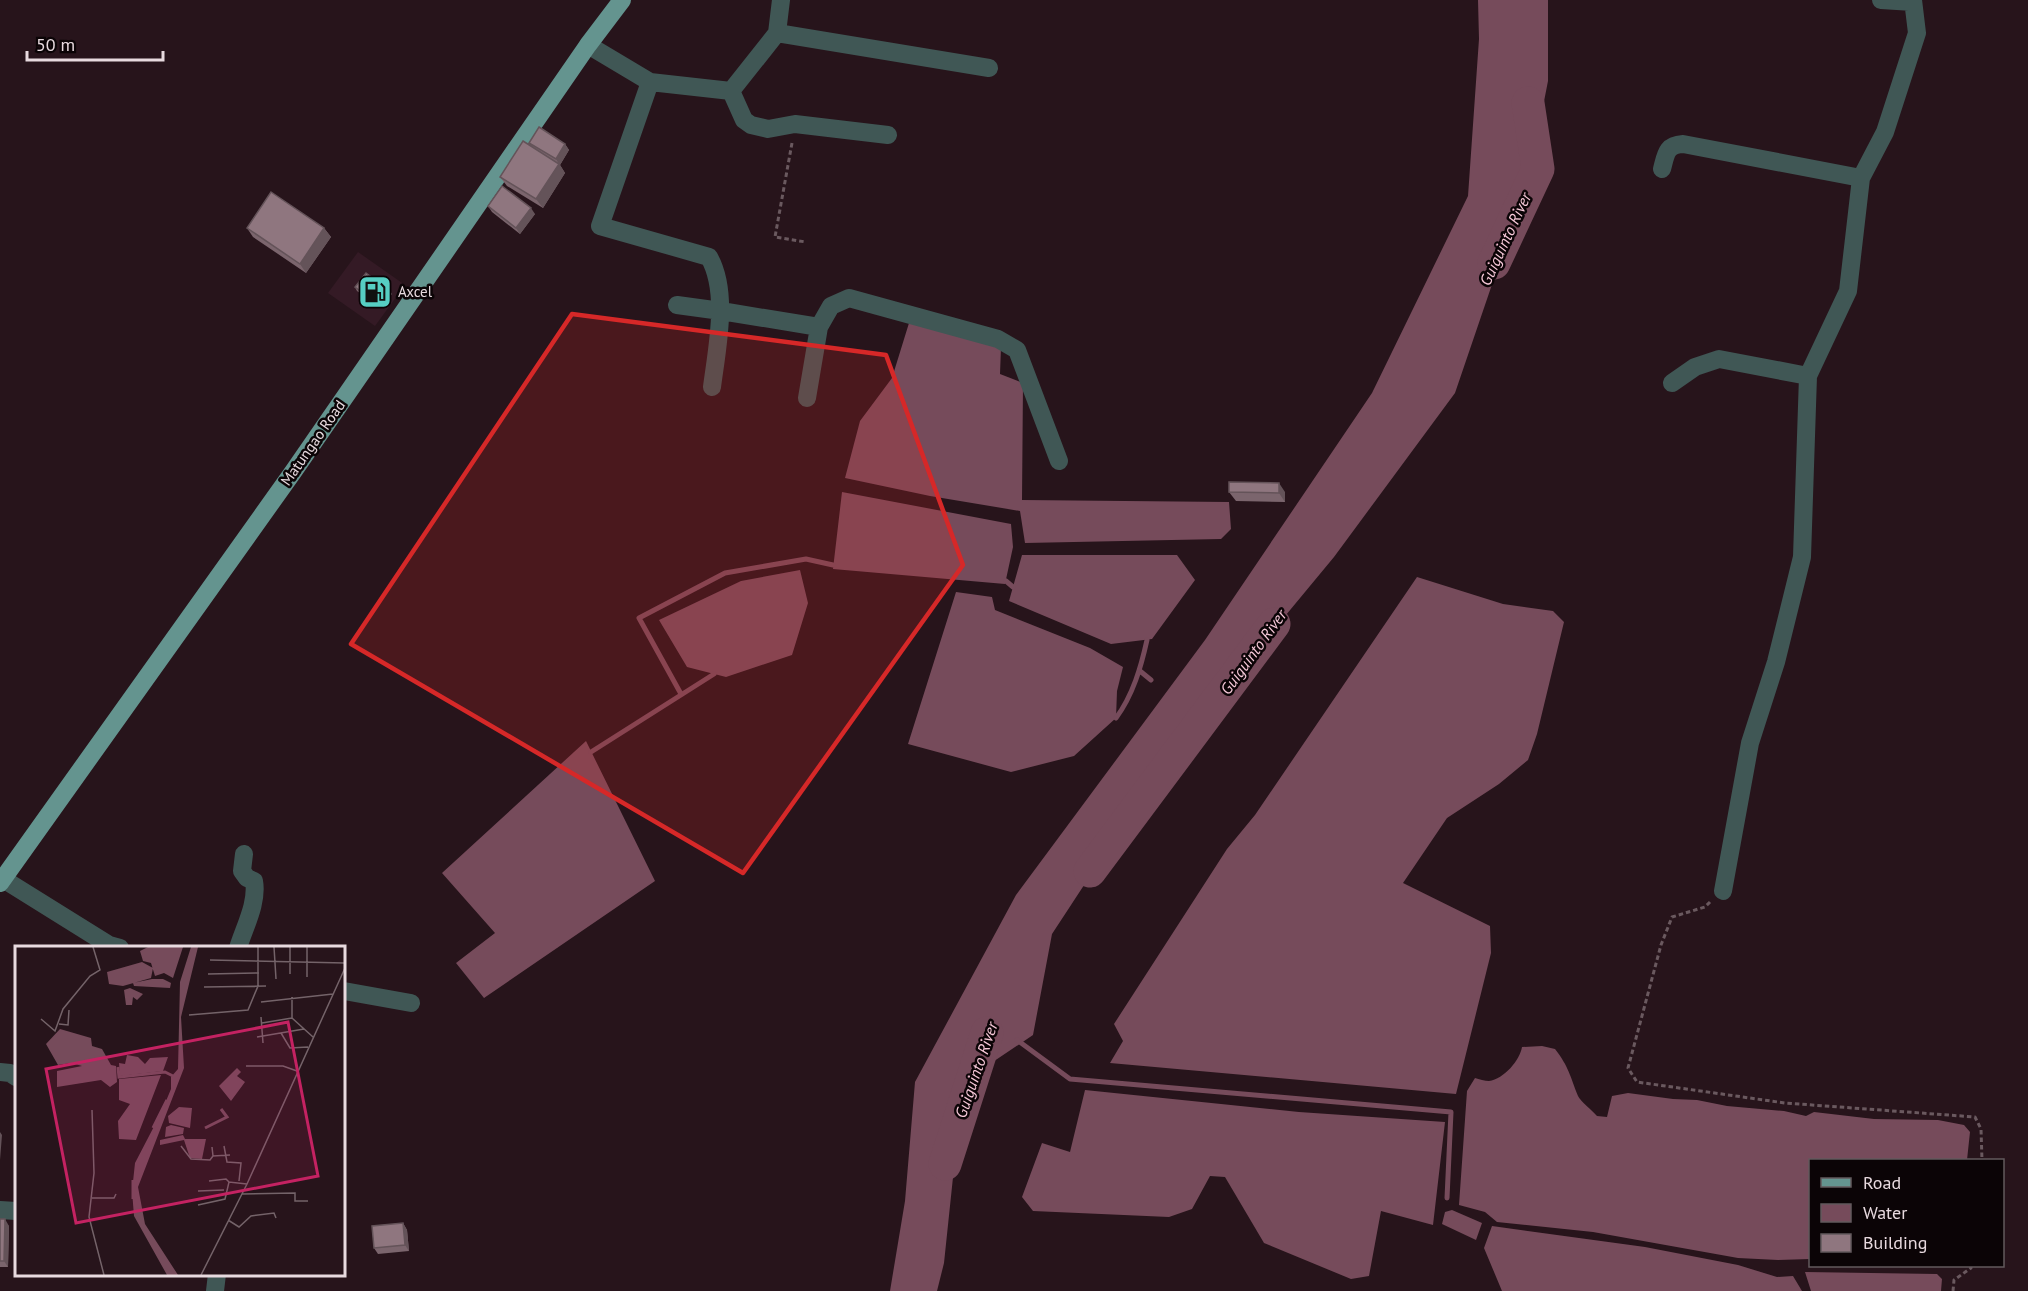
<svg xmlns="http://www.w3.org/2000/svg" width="2028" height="1291" viewBox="0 0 2028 1291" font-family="'PT Sans',sans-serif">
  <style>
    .built { fill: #341a25 }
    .water { fill: #764b5b }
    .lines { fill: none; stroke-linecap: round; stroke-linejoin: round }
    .stream { stroke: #764b5b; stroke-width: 5 }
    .river { stroke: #764b5b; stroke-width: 33 }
    .path { stroke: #6a595f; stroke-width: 3; stroke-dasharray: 4.5 3; stroke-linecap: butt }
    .minor { stroke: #405755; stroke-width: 18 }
    .major { stroke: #64948f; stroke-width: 18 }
    .wall { fill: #7b656d }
    .shaded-wall { fill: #645359 }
    .building { fill: #8f767f; stroke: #645359; stroke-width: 1.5 }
    .marked { fill: #d62828; fill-opacity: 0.2; stroke: #d62828; stroke-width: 4.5; stroke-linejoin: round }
    .labels { text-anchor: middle; stroke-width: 5; stroke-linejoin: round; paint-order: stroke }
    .poi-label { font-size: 15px; fill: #e8dadf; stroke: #0b0406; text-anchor: start }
    .street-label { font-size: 15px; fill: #e8dadf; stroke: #0b0406 }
    .water-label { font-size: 16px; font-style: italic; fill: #f8cada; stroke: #0b0406 }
    .inset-river { fill: none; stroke: #764b5b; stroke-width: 3 }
    .inset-road { fill: none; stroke: #746369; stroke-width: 1.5 }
    .view { fill: #c42262; fill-opacity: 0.15; stroke: #c42262; stroke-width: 3 }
    .inset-edge { fill: none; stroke: #e8dadf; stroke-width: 3 }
  </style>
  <rect width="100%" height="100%" fill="#27141b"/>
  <!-- built -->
  <path class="built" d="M358 252 405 285 375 326 328 293Z"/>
  <!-- water -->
  <path class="water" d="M1478 0H1548V81L1530 173 1455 393 1334 557 1166 760 1052 934 1033 1035 963 1082 944 1263 937 1291H890L905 1201 915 1082 1016 895 1205 640 1372 393 1468 196 1479 39Z
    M909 323 1001 347 1000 374 1023 383 1022 500 1229 502 1231 529 1221 539 1025 543 1020 511 930 496 845 478 860 421 892 378Z
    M842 492 1011 524 1013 547 1005 584 833 569Z
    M1022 555H1177L1195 580 1152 639 1111 644 1009 601Z
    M800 570 808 603 792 655 726 677 687 667 659 620 741 581Z
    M1417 577 1503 604 1553 611 1564 622 1537 734 1528 760 1499 784 1447 818 1403 883 1490 926 1491 953 1456 1094 1110 1063 1123 1041 1114 1024 1227 849 1255 815Z
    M956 592 992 597 995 610 1090 648 1123 667 1117 691 1116 718 1074 756 1011 772 908 744Z
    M586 741 655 881 484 998 456 963 495 933 442 873Z
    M1542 1046 1555 1049C1569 1067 1570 1076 1578 1096 1580 1101 1593 1111 1597 1116L1607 1117 1612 1096 1628 1093 1673 1099 1697 1100 1727 1106 1784 1111 1806 1116 1814 1112 1874 1119 1938 1120 1964 1125 1970 1132 1967 1160H1810V1259L1778 1260 1738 1258 1593 1232 1497 1222 1485 1212 1459 1205 1467 1091 1475 1078C1479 1079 1485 1081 1489 1081 1504 1079 1520 1060 1522 1047Z
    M1085 1090 1299 1112 1445 1122 1433 1225 1381 1211 1369 1276 1351 1279 1264 1243 1225 1177 1210 1176 1192 1209 1169 1217 1033 1211 1022 1197 1042 1143 1070 1152Z
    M1452 1210 1482 1223 1476 1240 1442 1224 1445 1212Z
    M1492 1226 1645 1247 1738 1265 1777 1277 1793 1276 1802 1291H1502L1484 1248Z
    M1805 1272 1937 1274 1942 1279 1941 1291H1811Z"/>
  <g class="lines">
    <!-- stream -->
    <path class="stream" d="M1006 581 1013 587
      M1140 671 1151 680
      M681 694 639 618 725 573 806 559 833 565
      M1116 718C1133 695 1141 667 1147 640
      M591 752 714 674
      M1017 1040 1070 1079 1451 1112 1447 1198"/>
    <!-- river -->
    <path class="river" d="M1494 263 1538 169 1528 103
      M1090 871 1274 624
      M945 1164 987 1033"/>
    <!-- path -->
    <path class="path" d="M792 143 775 237 806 242
      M1710 902 1705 907 1672 917 1661 945 1628 1068 1637 1082 1785 1103 1975 1117 1981 1129 1982 1160
      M1953 1291 1954 1280 1971 1268V1266"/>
    <!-- minor -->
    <path class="minor" d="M1881 0 1913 2
      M777 33 989 68
      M588 45 650 82 731 91 777 33 781 0
      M650 82 600 226 709 257C729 292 717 348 712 387
      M731 91 744 120 751 125 768 129 795 124 888 135
      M1662 169C1666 154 1666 145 1683 144L1861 178
      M677 305 721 311 819 327 807 398
      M819 327 831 306 849 298 998 339 1017 350 1059 461
      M1672 383 1695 367 1719 359 1808 376
      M3 879 109 945 120 948
      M1723 891 1750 743 1776 662 1802 557 1808 376 1848 291 1861 178 1885 132 1917 33 1913 0
      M238 948C244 928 258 903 254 881L247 878 242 871 244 854
      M344 991 411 1003
      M0 1072 10 1073 16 1077
      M0 1210 16 1211
      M215 1291 217 1274"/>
    <!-- major -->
    <path class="major" d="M0 883 293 472 588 45 622 0"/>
  </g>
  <!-- wall -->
  <path class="wall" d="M529 143 565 144 569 150 560 165 565 173 543 208 507 186 500 177 532 147Z
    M488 206 535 214 520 234 492 212Z
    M247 228H324L331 237 306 273 253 237Z
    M355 287 390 291 392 294 381 308 357 291Z
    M1229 492H1285V502L1236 501Z
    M0 1219 9 1226 8 1267H0Z
    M403 1223 407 1230 409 1251 378 1254 374 1248Z"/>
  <!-- shaded-wall -->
  <path class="shaded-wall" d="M565 144 569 150 560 165 565 173 543 208 536 199 559 164 556 159Z
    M531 208 535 214 520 234 516 228Z
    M324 228 331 237 306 273 300 264Z
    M390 291 392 294 381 308 379 305Z
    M1279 483 1285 492V502L1279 493Z
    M0 1132 2 1135 0 1160Z
    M5 1219 9 1226 8 1267 4 1261Z
    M403 1223 407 1230 409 1251 405 1245Z"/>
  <!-- building -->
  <path class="building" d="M539 127 565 144 556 159 529 143Z
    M523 141 559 164 536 199 500 177Z
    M502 186 531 208 516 228 488 206Z
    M271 192 324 228 300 264 247 228Z
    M366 273 390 291 379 305 355 287Z
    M1229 482 1279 483V493L1229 492Z
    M0 1219H5L4 1261H0Z
    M403 1223 405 1245 374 1248 372 1226Z"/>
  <!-- marked area -->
  <path class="marked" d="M572 314 886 355 963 565 743 873 351 644Z"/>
  <!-- icons -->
  <defs>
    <g id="fuel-square" transform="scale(1.725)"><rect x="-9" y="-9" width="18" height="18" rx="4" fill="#56cec3" stroke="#0b0406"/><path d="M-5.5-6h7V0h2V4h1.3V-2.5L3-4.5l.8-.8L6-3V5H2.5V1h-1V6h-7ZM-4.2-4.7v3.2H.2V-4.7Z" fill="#111"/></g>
  </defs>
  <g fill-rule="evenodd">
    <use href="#fuel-square" x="375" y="292"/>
  </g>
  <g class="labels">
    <!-- poi labels -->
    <g class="poi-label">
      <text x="398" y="297">Axcel</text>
    </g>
    <!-- street labels -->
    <g class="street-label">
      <text transform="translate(313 443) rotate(-55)" y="5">Matungao Road</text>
    </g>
    <!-- water labels -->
    <g class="water-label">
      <text transform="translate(1505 239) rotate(-65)" y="6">Guiguinto River</text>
      <text transform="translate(1253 652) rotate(-54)" y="6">Guiguinto River</text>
      <text transform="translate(976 1070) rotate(-71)" y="6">Guiguinto River</text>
    </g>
  </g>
  <!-- overview -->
  <g transform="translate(15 946)">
    <rect width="330" height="330" fill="#27141b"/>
    <path d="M133 1H168L158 32 149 27 140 30 136 17 128 15 125 5ZM176 1H183L166 71 169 122 123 241 130 278 163 329H152L119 270 117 245 120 217 146 167 156 143V131L163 123 165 36ZM127 16 138 22 136 32 108 40 94 38 92 26ZM137 33H148L156 37 155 42 119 40 118 37ZM115 42 128 48 122 54 118 51 117 59H111L109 44ZM45 83 76 92 77 100 87 103 96 119 101 120 102 136 95 141 86 134 42 141V125L67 120 57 117 42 123 56 117 43 119 31 98ZM112 109 123 111 130 118 135 112 153 111 148 125 105 130 104 117 110 118ZM222 122 226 126 222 130 230 136 216 155 204 140ZM146 129 121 194 104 193 103 175 115 158 104 154V133ZM164 161 177 162 175 182 154 177 153 170ZM156 179 169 182 168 188 150 191 151 181ZM168 189 170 193H191L187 213 175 212 169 194 145 199V194Z" fill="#764b5b"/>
    <path class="inset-river" d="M103 121 104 131 150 126 158 130M138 182 152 154M190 182 212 171 206 163M118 253V234"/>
    <path class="inset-road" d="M259 1 261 33M292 1V31M195 14 330 17M193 28 244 27M275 28V1M189 41 251 40M246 56 318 48M174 69 233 64 243 40V1M246 71 248 97M277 72 298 91M277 72V51M26 73 40 85 48 63 75 30 85 24 78 1M247 77 277 72M44 78 53 79 54 64M266 87 275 102 293 101M242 91 289 83M231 120H268L282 125M77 164 79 227 74 271 89 329M166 200 176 213 195 214 198 210M209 200 212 216 226 217 224 235M197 201 198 210 215 209M194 235 211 233 214 236M183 245 209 244M227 248 280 247V255H293M77 252H99L101 248M183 259 210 253 214 236 232 238M213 274 224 281 236 270 259 267 261 272M186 329 232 238 330 22"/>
    <path class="view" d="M273 76 303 230 61 277 31 123Z"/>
    <rect width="330" height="330" class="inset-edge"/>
  </g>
  <!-- legend -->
  <rect x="1809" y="1159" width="195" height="108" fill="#0b0406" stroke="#635a5d" stroke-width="1.5"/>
  <rect x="1821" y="1178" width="30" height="9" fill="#64948f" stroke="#635a5d" stroke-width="1.5"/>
  <text x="1863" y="1189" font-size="18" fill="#e8dadf">Road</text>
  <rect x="1821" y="1204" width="30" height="18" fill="#764b5b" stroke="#635a5d" stroke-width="1.5"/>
  <text x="1863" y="1219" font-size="18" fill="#e8dadf">Water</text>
  <rect x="1821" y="1234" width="30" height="18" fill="#8f767f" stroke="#635a5d" stroke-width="1.5"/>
  <text x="1863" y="1249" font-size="18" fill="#e8dadf">Building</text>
  <!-- scale -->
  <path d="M27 51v9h136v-9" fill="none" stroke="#e8dadf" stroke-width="3"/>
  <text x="36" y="51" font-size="18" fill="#e8dadf" stroke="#0b0406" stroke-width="4.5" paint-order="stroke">50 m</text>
</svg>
